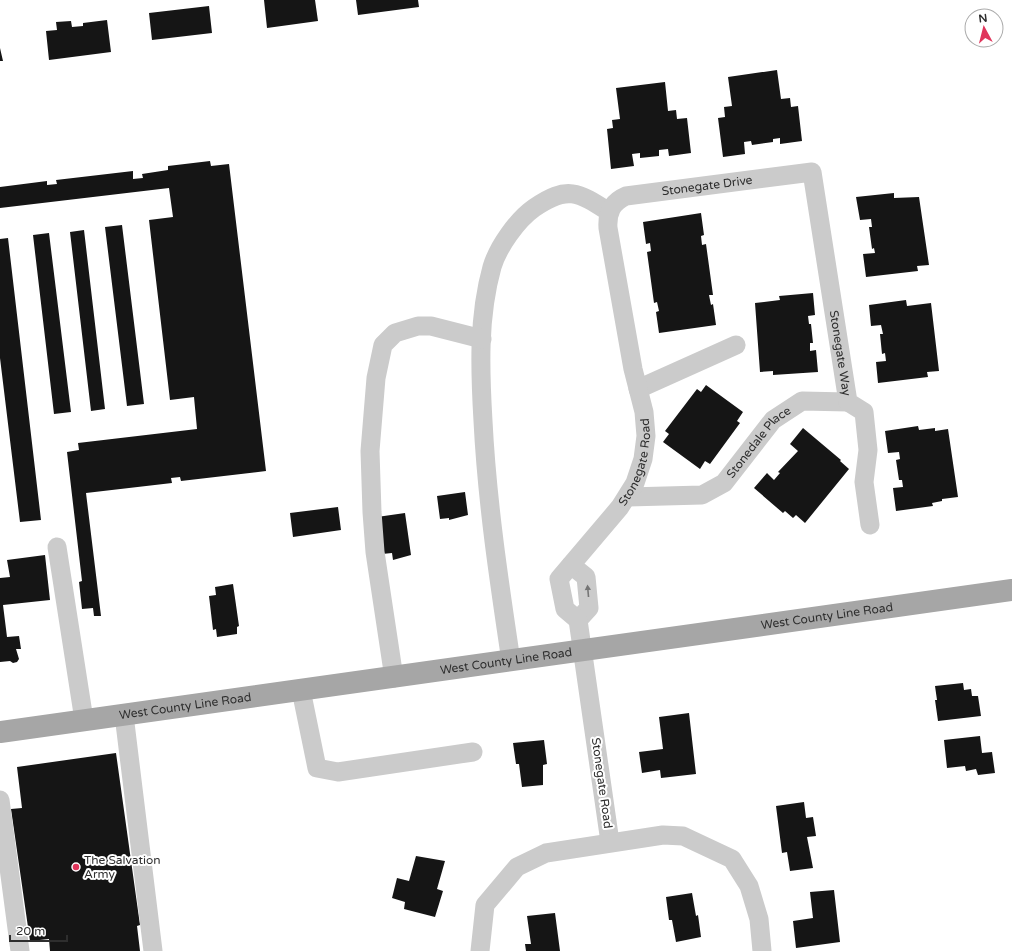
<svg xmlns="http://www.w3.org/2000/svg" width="1012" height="951" viewBox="0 0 1012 951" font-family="'Varela Round',sans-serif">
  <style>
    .building { fill: #151515 }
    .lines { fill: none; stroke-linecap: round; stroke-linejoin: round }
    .minor { stroke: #cbcbcb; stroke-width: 19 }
    .major { stroke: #a6a6a6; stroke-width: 22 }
    .oneway { fill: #757575 }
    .poi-dot { fill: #e0355b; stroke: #fff; stroke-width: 1.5 }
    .labels { text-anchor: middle; stroke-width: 4; stroke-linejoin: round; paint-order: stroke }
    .street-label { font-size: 12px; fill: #2e2e2e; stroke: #fff }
    .poi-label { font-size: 12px; fill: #2e2e2e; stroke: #fff; text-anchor: start }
  </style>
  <rect width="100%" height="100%" fill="#fff"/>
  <!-- building -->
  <path class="building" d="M264 0H315L318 21 267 28Z
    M356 0H418L419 7 358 15Z
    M209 6 212 33 152 40 149 13Z
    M107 20 111 52 49 60 46 31 57 30 56 22 71 21 72 27 83 26V23Z
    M0 48 3 61H0Z
    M777 70 781 99 790 98 791 107 798 106 802 141 780 144V138L773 139V142L752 145 751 141 744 142 745 154 723 157 718 118 725 117 724 107 732 106 728 77Z
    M665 82 668 111 676 110 677 119 687 118 691 153 669 156 668 149 659 150V156L640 158V153L632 154 634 166 611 169 607 129 613 128 612 120 620 119 616 88Z
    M210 161 211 166 229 164 266 471 181 481 180 477 171 478 172 483 86 493 101 616H94L93 608 82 609 79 582 82 581 67 452 79 450 78 443 197 429 194 397 170 400 149 220 173 217 169 188 0 208V187L47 181V185L57 184 56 180 133 171V179L143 178 142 174 168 170V166Z
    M894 193V198L919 197 929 265 917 266 918 271 866 277 863 254 875 253 874 248 872 249 869 227H872L871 219 860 220 856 197Z
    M701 213 704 235 701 236 702 245 706 244 713 295H709L711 305 713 304 716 325 659 333 656 312 659 311 657 302 654 303 647 252 651 251 650 243 646 244 643 222Z
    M122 225 144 404 127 406 105 227Z
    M84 230 105 409 91 411 70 232Z
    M49 233 71 412 54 414 33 235Z
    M8 238 41 520 20 522 0 358V239Z
    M813 293 815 315 808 316 809 324H811L813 343H810V351L816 350 818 372 773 375V371L760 372 755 303 780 300 779 296Z
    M906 300 907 306 931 303 939 371 927 372 928 377 878 383 876 362 886 361 885 353 882 354 880 334H883L881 325 871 326 869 305Z
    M706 385 743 412 737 421 740 423 710 464 705 461 700 469 663 442 669 434 665 431 697 389 701 392Z
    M918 426 919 430 935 428V431L948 429 958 497 942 499V501L932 503 933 506 896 511 893 488 903 487 902 480H899L896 460 900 459 899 452 888 453 885 431Z
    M803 428 841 460 840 461 849 469 805 523 796 515 793 518 785 511 783 513 754 488 767 473 774 480 780 473 778 472 798 451 790 444Z
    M465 492 468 515 449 520V518L440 519 437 496Z
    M338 507 341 530 293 537 290 513Z
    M405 513 411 555 393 560 392 553 382 554 377 517Z
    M45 555 50 600 3 605 7 637 19 636 21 649H16L19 659 17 662 13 663 10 661 0 662V578L10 577 7 560Z
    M233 584 239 626 237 627V634L217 637 216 629 213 630 209 596 216 595 215 587Z
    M963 683 964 690 971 689 972 696H978L981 716 938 721 935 700H937L935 686Z
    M689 713 696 774 661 778 660 770 642 773 639 752 663 749 659 717Z
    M980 736 982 753 992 752 995 773 978 775 976 769 966 771 965 766 947 768 944 740Z
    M544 740 547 764 543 765V785L522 787 519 764H516L513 743Z
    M116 753 140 925 137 926 140 951H50L49 939 30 941 11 809 22 808 17 767Z
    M804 802 806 818 813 817 816 836 807 837 813 868 790 871 787 852 782 853 776 806Z
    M416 856 445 861 437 889 443 891 435 917 404 909 405 902 392 898 397 878 409 881Z
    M834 890 840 942 796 948 793 921 813 918 810 892Z
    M692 893 696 916 698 915 701 937 676 942 672 920H669L666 897Z
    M555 913 560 951H526L525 944H531L527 916Z"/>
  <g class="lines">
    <!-- minor -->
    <g class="minor">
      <path d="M638 389 736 345"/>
      <path id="s1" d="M628 497 702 495 724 483 773 420 802 401 848 402"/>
      <path d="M57 547 84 720"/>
      <path d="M571 565 586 577 589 608 578 620"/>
      <path d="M511 661C499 581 487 501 483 421 480 370 478 317 492 267 498 247 517 220 534 208 567 185 578 192 609 212"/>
      <path d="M394 678 375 552 372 512 370 451 376 378 383 345 395 333 418 326H431L482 339"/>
      <path d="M301 690 317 768 338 772 473 752"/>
      <path d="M124 715 153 951"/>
      <path d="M0 800 20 951"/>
      <path id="s2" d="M610 842 578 620 565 609 559 579 620 507 635 483 643 459 646 436 644 412 633 369 608 228C607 213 612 202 626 196L812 172 848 402 864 412 868 450 864 482 870 525"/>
      <path d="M480 951 485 905 517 867 546 853 663 835 683 836 732 859 749 886 759 919 762 951"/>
    </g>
    <!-- major -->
    <path class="major" id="s3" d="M0 732 1012 590"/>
  </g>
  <!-- one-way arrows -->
  <defs><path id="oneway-solid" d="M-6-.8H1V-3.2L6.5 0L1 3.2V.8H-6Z"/></defs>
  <use class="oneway" href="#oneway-solid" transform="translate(588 591) rotate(-95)"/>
  <!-- markers -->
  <circle class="poi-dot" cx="76" cy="867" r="4"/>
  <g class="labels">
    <!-- street labels -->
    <g class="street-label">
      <text dy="4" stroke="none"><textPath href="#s2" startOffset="776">Stonegate Drive</textPath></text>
      <text dy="4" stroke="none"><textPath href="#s2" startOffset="1065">Stonegate Way</textPath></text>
      <text dy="4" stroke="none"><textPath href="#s1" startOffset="153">Stonedale Place</textPath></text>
      <text dy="4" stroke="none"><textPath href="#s2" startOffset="415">Stonegate Road</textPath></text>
      <text dy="4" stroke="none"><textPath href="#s3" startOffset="835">West County Line Road</textPath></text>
      <text dy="4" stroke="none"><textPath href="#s3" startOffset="511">West County Line Road</textPath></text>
      <text dy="4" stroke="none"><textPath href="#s3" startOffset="187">West County Line Road</textPath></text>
      <text transform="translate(602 783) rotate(82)" y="4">Stonegate Road</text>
    </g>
    <!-- poi labels -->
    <g class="poi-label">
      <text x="84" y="864">The Salvation<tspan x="84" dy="14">Army</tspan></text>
    </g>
  </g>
  <!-- north arrow -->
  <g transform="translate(984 28) rotate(353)"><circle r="19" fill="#ffffff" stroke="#ababab"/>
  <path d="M0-3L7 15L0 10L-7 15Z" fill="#e0355b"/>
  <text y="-6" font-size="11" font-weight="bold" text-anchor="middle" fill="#2e2e2e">N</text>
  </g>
  <!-- scale -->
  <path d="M10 935v6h57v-6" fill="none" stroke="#2e2e2e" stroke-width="2"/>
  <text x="16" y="935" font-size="12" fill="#2e2e2e" stroke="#ffffff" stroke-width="3" paint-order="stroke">20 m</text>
</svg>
